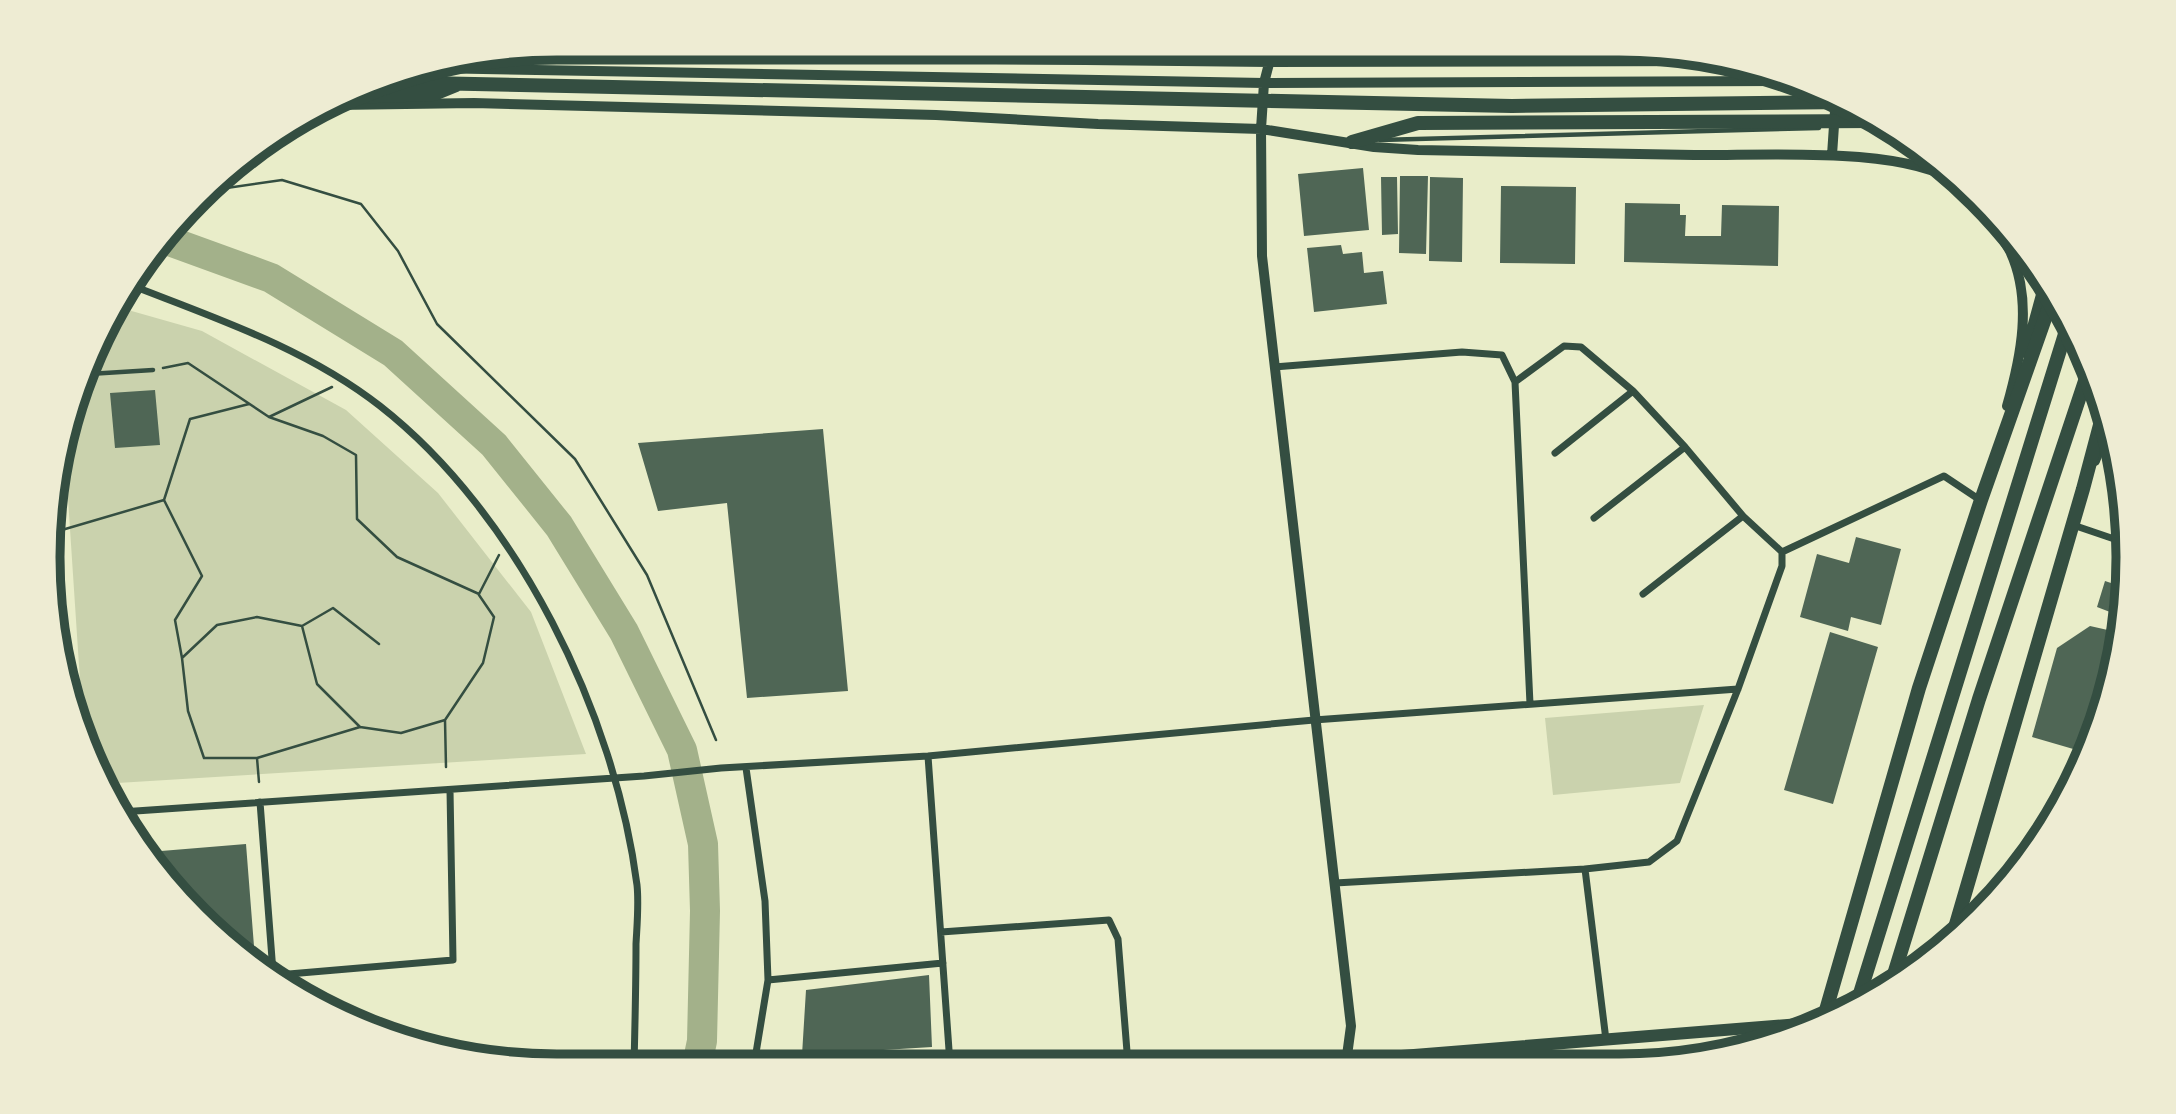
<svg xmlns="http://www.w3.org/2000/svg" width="2176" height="1114" viewBox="0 0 2176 1114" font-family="'Nunito Sans',sans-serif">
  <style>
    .green { fill: #cad2ad }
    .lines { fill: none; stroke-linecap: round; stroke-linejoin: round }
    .river { stroke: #a3b18a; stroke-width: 30 }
    .building { fill: #4f6655 }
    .path { stroke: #344e41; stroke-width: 2.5 }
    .service { stroke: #344e41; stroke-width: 4.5 }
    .minor { stroke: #344e41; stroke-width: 7 }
    .tertiary { stroke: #344e41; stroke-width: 10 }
    .secondary { stroke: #344e41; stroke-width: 12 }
    .primary { stroke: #344e41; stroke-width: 14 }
    .trunk { stroke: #344e41; stroke-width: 14 }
    .rim { fill: none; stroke: #344e41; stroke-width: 9 }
  </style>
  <rect width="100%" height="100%" fill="#e9edc9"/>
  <!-- green -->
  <path class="green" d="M114 306 202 331 346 410 438 493 531 612 586 754 101 784 83 726 64 438Z
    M1704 705 1680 783 1553 795 1545 718Z"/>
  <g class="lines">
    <!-- river -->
    <path class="river" d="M161 238 271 278 393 353 494 445 559 526 624 632 682 750 703 844 705 911 702 1041 697 1065"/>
  </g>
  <!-- building -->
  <path class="building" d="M1363 168 1369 230 1304 236 1298 174Z
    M1400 176H1428L1426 254 1399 253Z
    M1381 177H1397L1398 234 1382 235Z
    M1430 177 1463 178 1462 262 1429 261Z
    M1501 186 1576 187 1575 264 1500 263Z
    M1625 203 1680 204V215H1686L1685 236H1721L1722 205 1779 206 1778 266 1624 262Z
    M1341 245 1343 254 1362 252 1364 273 1383 271 1387 304 1314 312 1307 248Z
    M155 390 160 445 115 448 110 393Z
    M823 429 848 691 747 698 727 503 658 511 638 443Z
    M2120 470 2124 490 2125 508 2121 507 2113 494Z
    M1856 537 1901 549 1881 625 1851 617 1848 631 1800 617 1817 554 1849 563Z
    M2119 559 2127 561 2128 590 2123 617 2097 607 2105 581 2111 583Z
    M2090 626 2121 633 2111 689 2087 753 2032 737 2057 648Z
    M1830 632 1878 647 1833 804 1784 790Z
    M246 844 255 959 196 917 149 852Z
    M929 975 932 1047 802 1055 806 990Z"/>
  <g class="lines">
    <!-- path -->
    <path class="path" d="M206 191 282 180 361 204 398 251 437 324 575 459 647 575 716 740
      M163 368 188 363 269 417 332 387
      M249 404 190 419 164 500 202 576 175 620 182 658 217 625 257 617 302 626
      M269 417 323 436 356 455 357 519 397 557 479 594 499 555
      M55 532 164 500
      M379 644 333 608 302 626 317 684 360 727 401 733 445 720
      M182 658 188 711 204 758H257
      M446 767 445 720 483 663 494 617 479 595
      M259 782 257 758 360 727"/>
    <!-- service -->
    <path class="service" d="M1877 127 1887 126
      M1380 140 1819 128
      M89 374 153 370"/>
    <!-- minor -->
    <path class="minor" d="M128 284C215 318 306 348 380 406 518 514 615 714 637 885 639 904 637 925 636 944 636 984 635 1025 634 1065
      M1274 367 1462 352 1502 355 1515 382 1530 704
      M1515 382 1564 346 1581 347 1633 391 1685 447 1743 516 1782 552
      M1555 453 1633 391
      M1594 518 1685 447
      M2073 525 2126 543
      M1782 552 1944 476 1980 500
      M53 574 58 646
      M1643 594 1743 516
      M928 756 950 1064
      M746 768 765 901 768 980 754 1065
      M260 802 273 972
      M121 812 644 776 721 768 928 756 1314 720 1738 689
      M1585 869 1606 1040
      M1335 883 1585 869 1649 862 1677 841 1738 689 1782 566V552
      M941 932 1109 920 1118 939 1128 1064
      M277 975 453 960 450 790
      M768 980 943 963"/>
    <!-- tertiary -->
    <path class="tertiary" d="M1273 48 1264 83 1261 129 1262 256 1351 1026 1346 1063
      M518 54 1270 62 1727 61
      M429 68 1264 83 1794 81
      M337 105 474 103 936 115 1098 124 1261 129 1374 147 1418 150C1510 152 1602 153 1694 155 1760 156 1906 145 1959 184 1974 194 1984 209 1993 224 1998 233 2005 242 2010 251 2033 300 2021 357 2007 406
      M1832 155 1836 96
      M2025 353 2045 280
      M2095 461 2109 426"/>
    <!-- secondary -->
    <path class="secondary" d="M1314 1063 1824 1022"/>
    <!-- primary -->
    <path class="primary" d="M1952 938 2083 489 2105 406
      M1891 984 1979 699 2090 366
      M1857 1003 2069 321
      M1822 1024 1919 688 1981 500 2054 293"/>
    <!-- trunk -->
    <path class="trunk" d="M379 82 1512 106 1848 102
      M350 97 434 94 456 85
      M1352 142 1418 123 1878 121"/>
  </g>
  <!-- crop -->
  <path d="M0 0H2176V1114H0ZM557 60H1619A497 497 0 0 1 2116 557V557A497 497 0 0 1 1619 1054H557A497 497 0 0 1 60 557V557A497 497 0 0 1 557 60Z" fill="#eeecd3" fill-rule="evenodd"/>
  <path class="rim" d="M557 60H1619A497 497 0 0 1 2116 557V557A497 497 0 0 1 1619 1054H557A497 497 0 0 1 60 557V557A497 497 0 0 1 557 60Z"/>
</svg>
